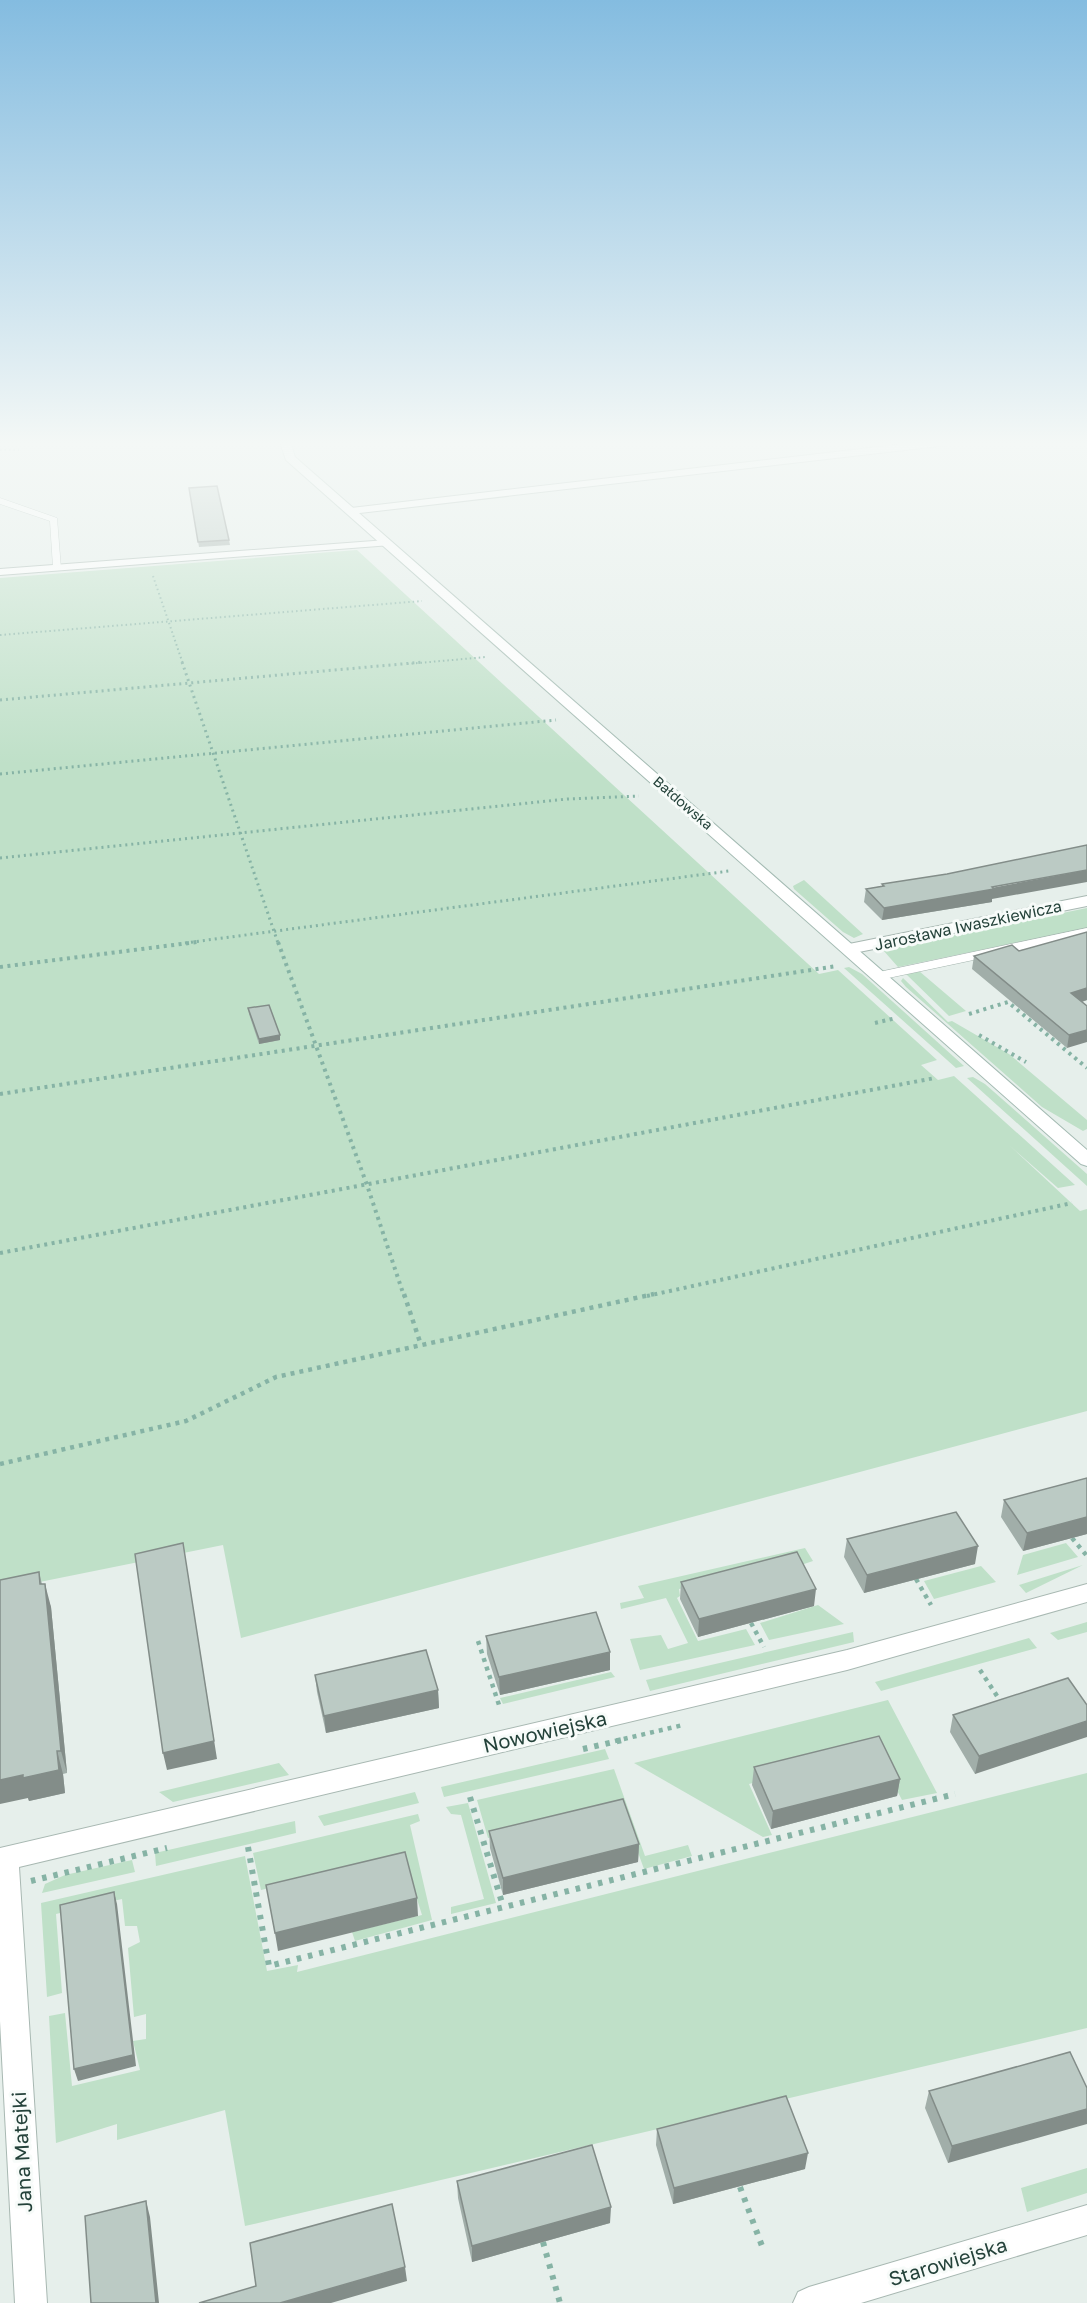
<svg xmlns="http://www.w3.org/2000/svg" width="1087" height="2303" viewBox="0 0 1087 2303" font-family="'Golos Text',sans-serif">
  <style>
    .green { fill: #bfe0c8 }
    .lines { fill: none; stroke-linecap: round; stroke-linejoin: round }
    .lane-casing { stroke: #a8b8b2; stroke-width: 1 }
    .street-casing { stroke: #a8b8b2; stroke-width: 2 }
    .secondary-casing { stroke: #a4bbb3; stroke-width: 2 }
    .path-far4 { stroke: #86b3a5; stroke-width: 2; stroke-dasharray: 1.5 3; stroke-linecap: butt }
    .path-far3 { stroke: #86b3a5; stroke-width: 3; stroke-dasharray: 2 4; stroke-linecap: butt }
    .path-far2 { stroke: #86b3a5; stroke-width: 4; stroke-dasharray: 3 4.5; stroke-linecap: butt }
    .path-far1 { stroke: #86b3a5; stroke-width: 4.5; stroke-dasharray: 4 5; stroke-linecap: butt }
    .path { stroke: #86b3a5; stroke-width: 6; stroke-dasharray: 4.5 7; stroke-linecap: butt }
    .lane { fill: #fff; fill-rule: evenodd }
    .street { fill: #fff; fill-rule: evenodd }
    .secondary { fill: #fff; fill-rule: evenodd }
    .wall { fill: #a1aea9 }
    .shaded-wall { fill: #838d89 }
    .building { fill: #bbcac4; stroke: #838d89; stroke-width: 1.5 }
    .labels { text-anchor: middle; stroke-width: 6; stroke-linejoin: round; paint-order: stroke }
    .far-street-label { font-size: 14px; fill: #24423a; stroke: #f7fbf9 }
    .street-label { font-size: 16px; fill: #24423a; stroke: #f7fbf9 }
    .near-street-label { font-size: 20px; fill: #24423a; stroke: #f7fbf9 }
  </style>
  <rect width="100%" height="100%" fill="#e6efeb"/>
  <!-- green -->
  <path class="green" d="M357 550 819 974 838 970 937 1060 921 1065 938 1080 954 1076 1075 1185 1058 1188 1009 1145 1080 1211 1087 1209V1411L241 1638 223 1545 0 1590V578Z
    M804 880 863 934 854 938 843 932 794 889 793 886Z
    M1087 908V928L898 967 883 950Z
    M849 967 862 974 964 1066 956 1068 844 968Z
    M919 971 966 1011 949 1016 906 974Z
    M903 978 948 1022 952 1021 1009 1054 1087 1120V1129L1083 1131 1042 1107 906 987 901 981Z
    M973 1077 985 1084 1087 1174V1186L967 1078Z
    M1066 1543 1078 1557 1017 1575 1023 1555Z
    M805 1548 813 1561 792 1568 679 1589 680 1596 677 1598 698 1641 746 1629 755 1645 640 1670 630 1639 661 1635 668 1649 688 1643 666 1598 621 1609 620 1603 644 1598 638 1586Z
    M1083 1565 1026 1593 1019 1585Z
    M981 1566 996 1582 934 1599 924 1581Z
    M818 1605 844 1624 769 1640 760 1623Z
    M1087 1622V1632L1058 1640 1050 1633Z
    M853 1632 854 1642 650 1691 646 1680Z
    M1029 1638 1037 1648 881 1691 875 1682Z
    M611 1672 615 1677 503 1704 500 1698Z
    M888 1700 937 1793 902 1800 876 1750 749 1784 772 1835 763 1837 634 1763Z
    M605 1749 609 1759 444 1797 441 1787Z
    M279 1763 289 1775 173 1802 159 1792Z
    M614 1769 645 1856 688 1845 692 1856 644 1869 624 1814 488 1838 477 1800Z
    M1087 1773V2028L245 2226 225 2110 117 2140V2124L56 2143 49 2016 65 2013 72 2086 140 2070 133 2041 146 2039V2014L134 2017 128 1948 140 1942 137 1926H125L122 1899 56 1914 62 1993 47 1997 41 1903 245 1856 267 1971 298 1965 297 1972Z
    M415 1792 419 1803 324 1826 318 1816Z
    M468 1803 496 1903 451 1914V1907L484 1899 461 1815 451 1814 446 1807Z
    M418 1814 420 1821 410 1825 432 1920 355 1941 352 1932 422 1915 403 1855 261 1890 253 1853Z
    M295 1821 296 1833 156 1866 155 1853Z
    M132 1860 135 1872 42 1893 45 1884 65 1875Z
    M1087 2168V2193L1027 2212 1021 2188Z"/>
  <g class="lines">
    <!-- lane casing -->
    <g class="lane-casing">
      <path id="lane" d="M0 498 57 518 61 569 53 567 50 521 0 504Z
        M1087 928V936L879 980 872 976 879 972Z"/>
    </g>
    <!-- street casing -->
    <g class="street-casing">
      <path id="street" d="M921 442H953L948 445 351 514 346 511 351 508Z
        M387 540 392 543 391 545 0 575V569Z
        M1087 896V906L849 954 841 949 849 944Z
        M1087 1584V1602L847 1670 19 1867 47 2303H15L0 2021V1848L847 1650Z
        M1087 2205V2235L861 2303H793L798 2292 809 2287Z"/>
    </g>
    <!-- secondary casing -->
    <g class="secondary-casing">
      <path id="secondary" d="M280 442H290L295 457 1087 1150V1166L1081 1164 286 460Z"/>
    </g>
    <!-- path-far4 -->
    <path class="path-far4" d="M0 450H19
      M153 576 183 664
      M0 635 422 601
      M407 664 486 657"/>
    <!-- path-far3 -->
    <path class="path-far3" d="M182 662 278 943
      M0 700 424 662
      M0 774 556 720
      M0 858 567 799 639 796
      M185 943 729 871"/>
    <!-- path-far2 -->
    <path class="path-far2" d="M278 942 367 1185 404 1296
      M0 967 197 942
      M969 1014 1008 1002 1087 1068
      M875 1023 896 1018
      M979 1035 1026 1062
      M0 1094 837 966
      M0 1253 935 1078
      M647 1296 1072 1203"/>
    <!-- path-far1 -->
    <path class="path-far1" d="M404 1294 421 1345
      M0 1464 186 1421 276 1377 654 1294
      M1072 1538 1087 1556
      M916 1579 931 1605
      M751 1623 764 1647
      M478 1641 500 1708
      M980 1670 1001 1702
      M615 1741 683 1725"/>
    <!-- path -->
    <path class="path" d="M583 1749 622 1740
      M470 1797 503 1906
      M248 1847 269 1966 955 1794
      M31 1881 167 1848
      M740 2187 762 2246
      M543 2242 560 2303"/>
    <!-- lane -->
    <use href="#lane" class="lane"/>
    <!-- street -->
    <use href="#street" class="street"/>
    <!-- secondary -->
    <use href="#secondary" class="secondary"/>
  </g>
  <!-- wall -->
  <path class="wall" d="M189 488 229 540 230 545 199 547Z
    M882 884 992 899V902L882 920 864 902 866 889 882 886Z
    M1087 932V1000L1082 1002 1067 1048 972 969 974 956 1019 951Z
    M248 1008 280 1040 259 1044 249 1014Z
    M1087 1478V1534L1023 1551 1001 1517 1004 1500Z
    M847 1539 975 1564 864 1593 844 1557Z
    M39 1572 42 1584 51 1607 67 1773 63 1774 65 1793 29 1801 28 1798Z
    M681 1582 814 1606 698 1637 680 1599Z
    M486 1636 610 1670 500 1695 487 1654Z
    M315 1675 438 1690 439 1708 326 1733 317 1692Z
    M1087 1705 975 1774 950 1732 953 1715Z
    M754 1767 900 1779 897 1796 771 1829 752 1785Z
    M489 1831 639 1844 638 1862 503 1895 490 1848Z
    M1070 2052 948 2163 925 2108 929 2091Z
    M657 2129 805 2169 673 2204 656 2145Z
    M457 2181 610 2223 472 2262 458 2198Z"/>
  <!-- shaded-wall -->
  <path class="shaded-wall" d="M1087 870V882L992 899V902L882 920 884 908Z
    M1087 988V1000L1068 1006 1071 993Z
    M1087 1030V1042L1067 1048 1069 1035Z
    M280 1035V1040L259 1044V1039Z
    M1087 1517V1534L1023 1551 1027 1533Z
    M183 1543 217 1759 167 1770 163 1753Z
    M978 1546 975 1564 864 1593 867 1575Z
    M45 1584 51 1607 67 1773 61 1751Z
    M816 1589 814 1606 698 1637 699 1619Z
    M610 1652V1670L500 1695 499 1677Z
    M438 1690 439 1708 326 1733 324 1716Z
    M1087 1721V1737L975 1774 979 1756Z
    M57 1751 63 1774 65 1793 29 1801 28 1798 0 1804V1780L23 1775Z
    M900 1779 897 1796 771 1829 773 1811Z
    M639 1844 638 1862 503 1895V1878Z
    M114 1892 117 1904 136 2066 78 2081 74 2069Z
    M417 1898 418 1916 278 1951 275 1933Z
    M1087 2109V2124L948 2163 952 2146Z
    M808 2153 805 2169 673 2204 674 2188Z
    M146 2201 150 2217 159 2303H156Z
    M611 2207 610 2223 472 2262V2246Z
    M405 2267 407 2281 331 2303H280Z"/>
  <!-- building -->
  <path class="building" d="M217 486 229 540 198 542 189 488Z
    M1087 845V870L992 887 994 889 884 908 866 889 884 886 882 884 947 874Z
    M1087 932V988L1071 993 1087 1006V1030L1069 1035 974 956 1012 945 1019 951Z
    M269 1005 280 1035 259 1039 248 1008Z
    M1087 1478V1517L1027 1533 1004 1500Z
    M956 1512 978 1546 867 1575 847 1539Z
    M183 1543 214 1741 163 1753 135 1554Z
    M797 1552 816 1589 699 1619 681 1582Z
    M39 1572 40 1584H45L61 1751H57L59 1770 23 1778V1775L0 1780V1580Z
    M596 1612 610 1652 499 1677 486 1636Z
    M426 1650 438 1690 324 1716 315 1675Z
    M1068 1678 1087 1705V1721L979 1756 953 1715Z
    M879 1736 900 1779 773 1811 754 1767Z
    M623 1799 639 1844 503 1878 489 1831Z
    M405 1852 417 1898 275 1933 266 1885Z
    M114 1892 133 2055 74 2069 60 1905Z
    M1070 2052 1087 2088V2109L952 2146 929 2091Z
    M786 2096 808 2153 674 2188 657 2129Z
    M592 2145 611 2207 472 2246 457 2181Z
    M146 2201 156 2303H91L85 2216Z
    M392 2204 405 2267 280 2303H199L256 2286 250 2243Z"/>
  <!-- sky -->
  <linearGradient id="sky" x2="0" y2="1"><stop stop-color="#84bce0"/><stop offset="0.58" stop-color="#f4f8f6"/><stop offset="1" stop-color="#f4f8f6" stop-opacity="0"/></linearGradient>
  <rect width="1087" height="765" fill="url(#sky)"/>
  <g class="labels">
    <!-- far-street labels -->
    <g class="far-street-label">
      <text transform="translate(683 803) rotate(41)" y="5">Bałdowska</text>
    </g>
    <!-- street labels -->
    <g class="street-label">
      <text transform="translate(968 925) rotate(-12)" y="6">Jarosława Iwaszkiewicza</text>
    </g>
    <!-- near-street labels -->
    <g class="near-street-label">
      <text transform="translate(545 1732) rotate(-13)" y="7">Nowowiejska</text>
      <text transform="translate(22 2152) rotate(-93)" y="7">Jana Matejki</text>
      <text transform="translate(948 2262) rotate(-17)" y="7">Starowiejska</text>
    </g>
  </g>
</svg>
